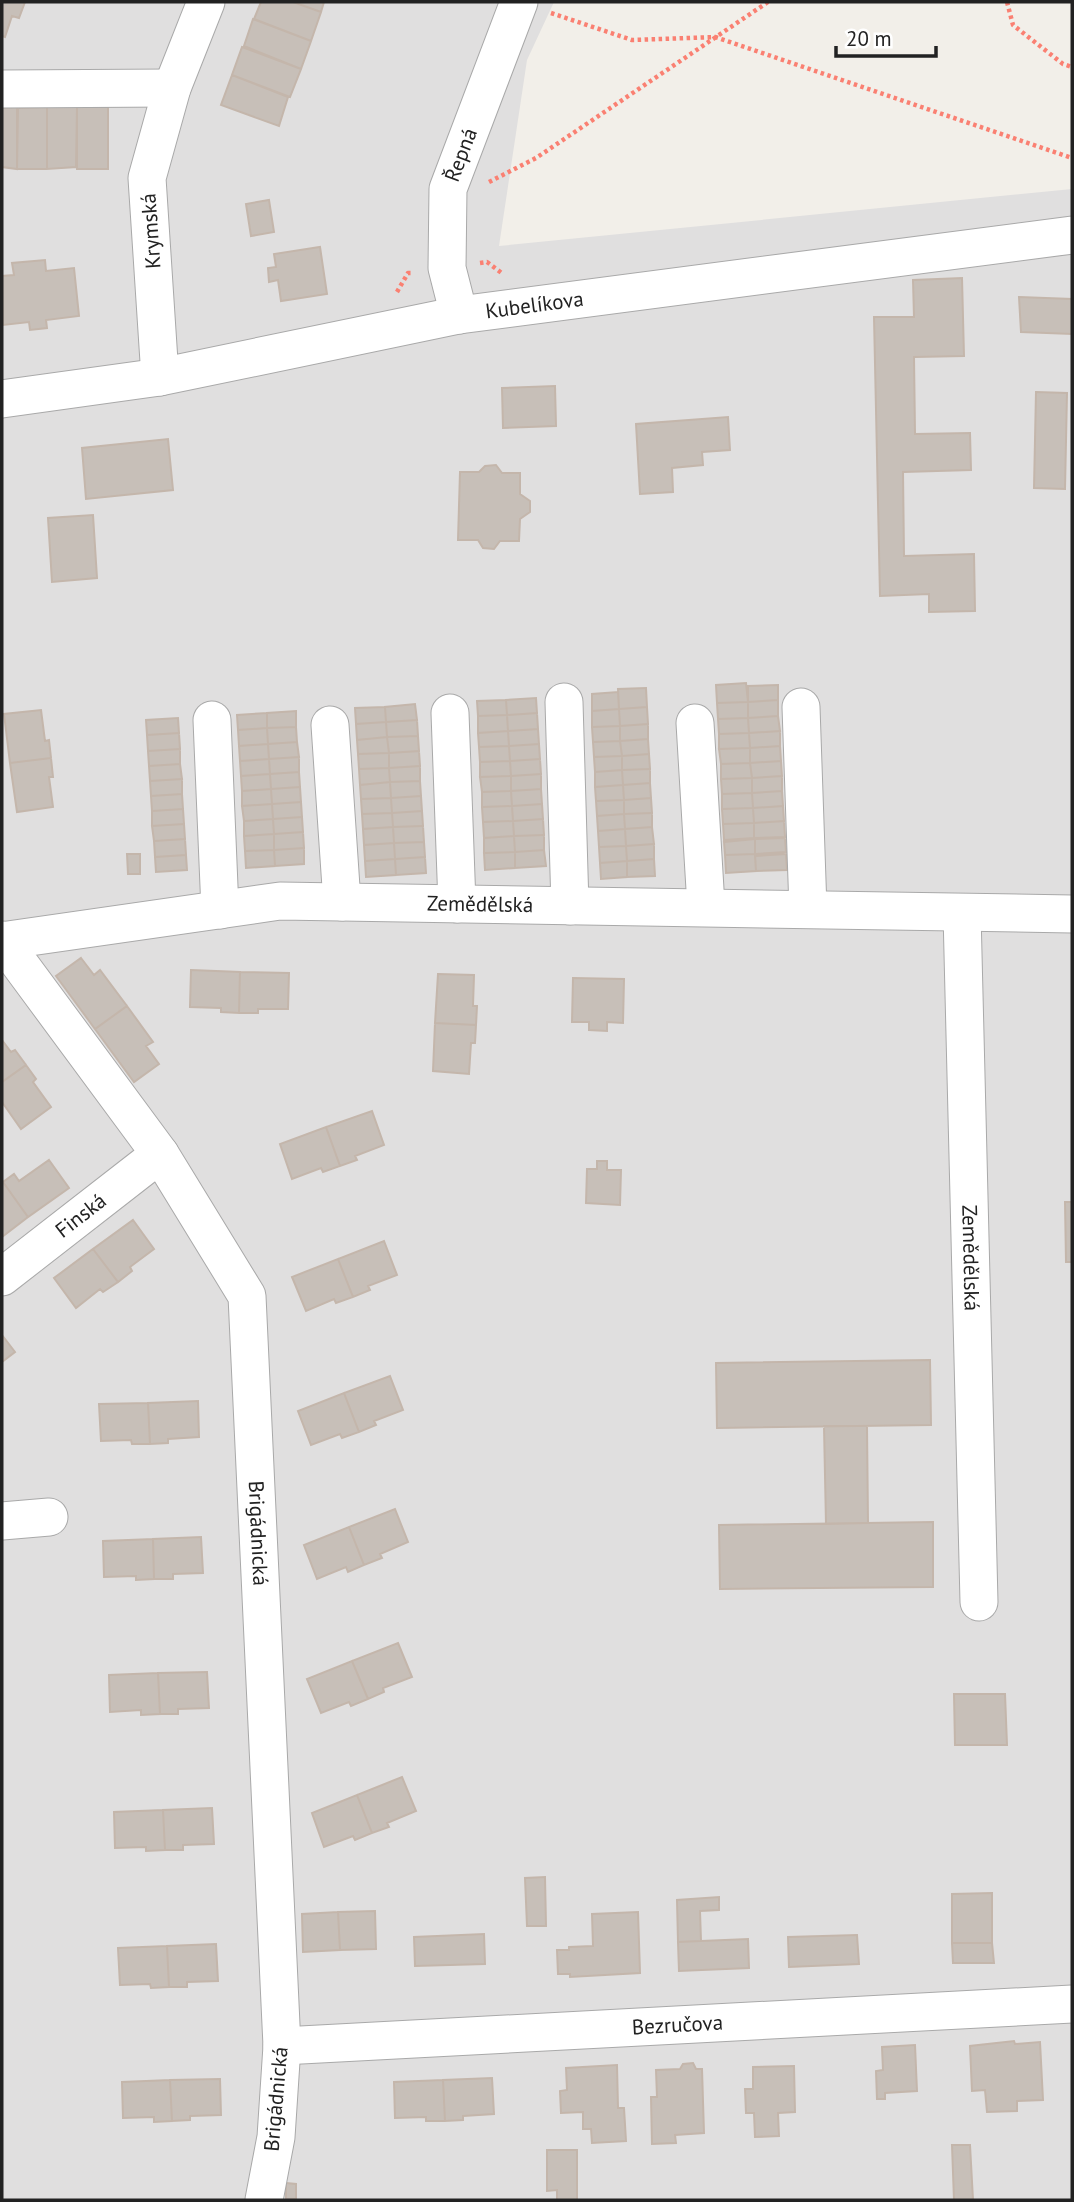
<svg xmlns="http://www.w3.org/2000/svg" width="1074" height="2202" viewBox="0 0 1074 2202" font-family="'PT Sans',sans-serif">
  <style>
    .residential { fill: #e0dfdf }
    .building { fill: #c7bfb8; stroke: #c4b6ab; stroke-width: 2 }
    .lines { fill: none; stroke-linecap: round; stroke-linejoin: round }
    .minor-casing { stroke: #a9a9a9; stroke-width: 39 }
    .path { stroke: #fa8072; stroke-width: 4.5; stroke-dasharray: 3.5 3.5; stroke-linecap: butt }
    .minor { stroke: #fff; stroke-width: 37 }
    .labels { text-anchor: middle; stroke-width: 5; stroke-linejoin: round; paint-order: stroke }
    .street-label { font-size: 21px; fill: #222; stroke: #fff }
  </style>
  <rect width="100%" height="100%" fill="#f2efe9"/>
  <!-- residential -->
  <path class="residential" d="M2 2H554L527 60 499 246 1072 189V2200H2Z"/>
  <!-- building -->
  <path class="building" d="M2 2H25L19 18 12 16 5 37 2 36Z
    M261 2H293L321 12 311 41 254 19Z
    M293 2H324L321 12Z
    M253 19 311 41 301 69 244 46Z
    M242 47 301 69 290 97 232 75Z
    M232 75 288 97 279 126 221 105Z
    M17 107V169L2 167V108Z
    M47 107H77L76 167 47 169Z
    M47 107V169H17L18 108Z
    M77 107H108V169H77Z
    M269 200 274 232 251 236 246 204Z
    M320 247 327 294 281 301 278 280 269 282 268 268 276 267 274 254Z
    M45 260 46 271 74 268 79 316 46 320 47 328 30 330 29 322 3 325 2 276 14 275 12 263Z
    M962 278 964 356 914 357 915 434 970 433 971 470 903 472 904 556 974 554 975 611 929 612V594L880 596 874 317H914L913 280Z
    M1019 297 1072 299V334L1021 332Z
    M555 386 556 426 503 428 502 388Z
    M1036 392 1067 393 1065 489 1034 488Z
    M728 417 730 450 702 452 703 465 672 468 673 492 640 494 636 424Z
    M168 439 173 490 86 499 82 448Z
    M496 465 502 473H520V494L530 501V512L520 519 519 541H500L494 549 483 548 478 540H458L460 472H479L485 466Z
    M93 515 97 578 52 582 48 518Z
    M746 683 748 702 717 703 716 685Z
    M778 685V700L748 702V686Z
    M646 688 647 707 619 709 618 689Z
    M618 692 619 709 592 711V694Z
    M536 698 537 713 507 715 506 700Z
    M506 700 507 715 478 716 477 701Z
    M778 700V716L748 718V702Z
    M748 702V718L718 719 717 703Z
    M415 704 417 720 386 722 385 707Z
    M385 707 386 722 356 724 355 708Z
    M647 707 648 724 620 726 619 709Z
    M619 709 620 726 592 727V711Z
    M41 710 45 741 49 740 51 758 10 763 4 714Z
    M296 711V727L267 728V713Z
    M267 713V728L238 730 237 715Z
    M537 713 538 729 508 731 507 715Z
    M507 715 508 731 478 733V716Z
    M778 716 780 731 749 733 748 718Z
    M178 718 179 733 147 735 146 720Z
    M748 718 749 733 719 734 718 719Z
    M417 720 418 736 387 737 386 722Z
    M386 722 387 737 357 740 356 724Z
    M648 724V739L620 741V726Z
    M620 726V741L593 742 592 727Z
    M296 727 297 742 268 744 267 728Z
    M267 728 268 744 239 746 238 730Z
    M538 729 539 744 509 746 508 731Z
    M508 731 509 746 479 747 478 733Z
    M780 731V746L750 748 749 733Z
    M179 733 180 749 148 751 147 735Z
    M749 733 750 748 719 749V734Z
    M418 736 419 751 389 753 387 737Z
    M387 737 389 753 358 754 357 740Z
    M648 739 649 754 622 756 620 741Z
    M620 741 622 756 594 757 593 742Z
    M297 742 299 757 269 759 268 744Z
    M268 744 269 759 240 761 239 746Z
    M539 744 540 759 510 761 509 746Z
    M509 746 510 761 480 762 479 747Z
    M780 746 781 761 750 763V748Z
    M750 748V763L721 764 719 749Z
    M180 749V764L149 766 148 751Z
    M419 751 420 766 389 768V753Z
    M389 753V768L359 769 358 754Z
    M649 754 650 769 622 770V756Z
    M622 756V770L595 772 594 757Z
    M299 757V772L270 774 269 759Z
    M51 758 53 777H49L53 807 17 812 10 763Z
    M269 759 270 774 241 776 240 761Z
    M540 759 541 774 511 776 510 761Z
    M510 761 511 776 480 777V762Z
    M781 761 782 776 752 778 750 763Z
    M750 763 752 778 721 779V764Z
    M180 764 182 779 150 781 149 766Z
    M420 766V781L390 782 389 768Z
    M389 768 390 782 360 785 359 769Z
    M650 769V783L623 785 622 770Z
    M622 770 623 785 595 787V772Z
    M299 772 300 787 271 789 270 774Z
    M270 774 271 789 242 791 241 776Z
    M541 774V789L511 791V776Z
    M511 776V791L482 792 480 777Z
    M782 776V791L752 793V778Z
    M752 778V793L722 794 721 779Z
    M182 779V794L151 796 150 781Z
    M420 781 421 796 391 798 390 782Z
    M390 782 391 798 361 799 360 785Z
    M650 783 651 798 624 800 623 785Z
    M623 785 624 800 596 801 595 787Z
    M300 787 301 802 272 804 271 789Z
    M271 789 272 804 242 806V791Z
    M541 789 542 804 512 806 511 791Z
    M511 791 512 806 482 807V792Z
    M782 791 783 806 753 808 752 793Z
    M752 793 753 808 722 809V794Z
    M182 794 183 809 152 811 151 796Z
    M421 796 422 811 392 813 391 798Z
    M391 798 392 813 362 814 361 799Z
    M651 798 652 813 624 814V800Z
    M624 800V814L597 816 596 801Z
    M301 802 302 817 273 819 272 804Z
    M272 804 273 819 244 821 242 806Z
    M542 804 543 819 513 821 512 806Z
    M512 806 513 821 483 822 482 807Z
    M783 806 784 821 754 823 753 808Z
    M753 808 754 823 723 824 722 809Z
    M183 809 184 824 152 826V811Z
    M422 811 423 826 393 827 392 813Z
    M392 813 393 827 363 829 362 814Z
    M652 813V827L625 829 624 814Z
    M624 814 625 829 598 831 597 816Z
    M302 817 303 832 274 834 273 819Z
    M273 819 274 834 244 836V821Z
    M543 819 544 835 514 836 513 821Z
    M513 821 514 836 484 838 483 822Z
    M784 821 785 837 754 838V823Z
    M754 823V838L724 840 723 824Z
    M184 824 185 839 154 841 152 826Z
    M423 826 424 842 394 843 393 827Z
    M393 827 394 843 364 845 363 829Z
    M652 827 654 844 626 846 625 829Z
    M625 829 626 846 599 847 598 831Z
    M303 832 304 848 274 850V834Z
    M274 834V850L245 851 244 836Z
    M544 835V850L515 852 514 836Z
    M514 836 515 852 484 853V838Z
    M785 838 786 852 755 854V839Z
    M185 839 186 855 155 857 154 841Z
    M755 839V854L725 855 724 842Z
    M424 842 425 857 395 859 394 843Z
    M394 843 395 859 365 861 364 845Z
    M654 844V859L627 861 626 846Z
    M626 846 627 861 600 863 599 847Z
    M304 848V864L275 866 274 850Z
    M274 850 275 866 246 868 245 851Z
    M544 850 546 866 515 868V852Z
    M515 852V868L485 870 484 853Z
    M127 854H140V874H128Z
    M755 854 756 871 726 873 725 855Z
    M786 854 787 870 756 871 755 856Z
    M186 855 187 870 156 872 155 857Z
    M425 857 426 873 396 875 395 859Z
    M395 859 396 875 366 877 365 861Z
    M654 859 655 876 627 877V861Z
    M627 861V877L601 879 600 863Z
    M81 958 94 975 100 970 127 1006 95 1029 56 976Z
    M191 970 240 972 239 1013 221 1012V1008L190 1007Z
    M240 972 289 973 288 1009H258V1013H239Z
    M438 974 474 975 473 1006H477L476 1025 435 1023Z
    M573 978 624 979 623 1023 607 1022V1031L589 1030V1022H572Z
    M127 1006 153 1042 146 1046 159 1064 134 1082 95 1029Z
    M435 1023 476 1025 475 1043H471L469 1074 433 1071Z
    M2 1040 11 1052 15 1050 26 1065 2 1082Z
    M26 1065 36 1079 33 1082 51 1107 21 1129 2 1102V1082Z
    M372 1111 384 1145 355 1156 357 1160 340 1166 326 1127Z
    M326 1127 340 1166 323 1172 321 1168 292 1179 280 1144Z
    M49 1160 69 1188 28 1217 3 1182 14 1174 19 1181Z
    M597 1161H607V1170H621L620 1205 586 1203 587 1169H597Z
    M3 1182 28 1217 2 1237V1183Z
    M1065 1202H1072V1262H1066Z
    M133 1220 154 1249 130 1267 132 1271 118 1282 93 1249Z
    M384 1241 397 1275 368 1286 370 1290 353 1297 338 1259Z
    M93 1249 118 1282 103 1292 100 1289 76 1308 54 1278Z
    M338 1259 353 1297 336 1303 334 1299 306 1311 292 1277Z
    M2 1335 15 1352 2 1362Z
    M930 1360 931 1425 717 1428 716 1363Z
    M390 1376 403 1410 374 1421 376 1425 359 1432 344 1393Z
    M344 1393 359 1432 342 1438 340 1434 311 1445 298 1411Z
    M198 1401 199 1437 168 1439V1443L150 1444 148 1403Z
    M148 1403 150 1444H132L131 1440 101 1441 99 1404Z
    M824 1426H867L868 1523 826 1524Z
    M395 1509 408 1542 380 1554 382 1558 364 1565 349 1527Z
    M933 1522V1587L720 1589 719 1525Z
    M349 1527 364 1565 348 1572 346 1567 317 1579 304 1545Z
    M201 1537 203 1573 173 1574V1579H154L153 1539Z
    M153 1539 154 1579 136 1580V1576L104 1577 103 1541Z
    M398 1643 412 1677 383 1688 384 1692 368 1699 352 1661Z
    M352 1661 368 1699 351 1706 349 1702 321 1713 307 1679Z
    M207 1672 209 1708 178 1709V1714H160L158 1673Z
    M158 1673 160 1714 141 1715V1710L110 1712 109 1675Z
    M954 1694H1005L1007 1745H955Z
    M402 1777 416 1811 387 1823 389 1827 372 1833 357 1795Z
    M357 1795 372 1833 355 1840 353 1836 324 1847 312 1813Z
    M212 1808 214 1844 183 1845V1850H165L163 1810Z
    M163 1810 165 1850 146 1851V1847L115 1848 114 1812Z
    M545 1877 546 1926H527L525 1878Z
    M992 1893V1943H952V1894Z
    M719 1897V1910L700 1911 701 1941 678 1942 677 1900Z
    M375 1911 376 1949 340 1950 338 1912Z
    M338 1912 340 1950 303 1952 302 1914Z
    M638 1912 640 1973 570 1977V1974H558L557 1950H569V1947L593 1946 592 1914Z
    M484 1934 485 1964 415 1966 414 1937Z
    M857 1935 859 1964 789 1967 788 1937Z
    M748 1939 749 1968 679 1971 678 1942Z
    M952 1943H992L994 1963H953Z
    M216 1944 218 1981 187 1982V1987H169L167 1946Z
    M167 1946 169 1987 151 1988 150 1984 120 1985 118 1948Z
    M1014 2041 1015 2044 1040 2042 1043 2100 1017 2101V2111L987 2112 985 2090 972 2091 970 2046Z
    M915 2045 917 2091 885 2093V2099H877L876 2071 883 2070 882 2047Z
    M693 2063 696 2069H702L704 2133 675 2135 676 2143 652 2144 651 2097H657L656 2070 680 2069 683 2064Z
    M617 2065 618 2108H624L626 2141 592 2143 591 2129H583V2112L561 2113 560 2091 567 2090 566 2068Z
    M794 2066 795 2112 778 2113 779 2136 755 2137 754 2113H746L745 2089H753V2067Z
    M492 2078 494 2114 463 2116V2120L445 2121 443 2080Z
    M220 2079 221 2115 190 2116V2120L172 2121 170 2080Z
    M170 2080 172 2121 154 2122V2117L123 2118 122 2082Z
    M443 2080 445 2121H426V2117L395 2118 394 2082Z
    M952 2145H970L973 2200H954Z
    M547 2150H577V2200H557V2190L547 2191Z
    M286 2183 296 2184V2199H286Z"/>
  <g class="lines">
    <!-- minor casing -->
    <g class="minor-casing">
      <g id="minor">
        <path d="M2 89 172 88"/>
        <path id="s1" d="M459 315 447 268 448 189 519 2"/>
        <path d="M160 377 147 178 172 88 206 2"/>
        <path id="s2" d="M2 399 160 377 459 315 1072 235"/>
        <path d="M564 702 570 906"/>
        <path d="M801 707 808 909"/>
        <path d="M450 713 457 904"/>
        <path d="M212 720 220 910"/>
        <path d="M695 723 706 906"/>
        <path d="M330 725 342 902"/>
        <path id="s3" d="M962 913 979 1602"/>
        <path id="s4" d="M2 940 160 1154 247 1296 282 2046 276 2137 264 2200"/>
        <path id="s5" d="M2 941 280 901 1072 914"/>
        <path id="s6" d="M2 1277 160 1154"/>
        <path d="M2 1521 49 1517"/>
        <path id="s7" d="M282 2046 1072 2004"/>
      </g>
    </g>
    <!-- path -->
    <path class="path" d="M1007 2 1013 25 1063 64 1072 67
      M551 13 632 40 715 37 1072 158
      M489 182 536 158 768 2
      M480 263 487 262 503 274
      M397 292 408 273H413"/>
    <!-- minor -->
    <use href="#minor" class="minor"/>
  </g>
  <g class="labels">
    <!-- street labels -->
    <g class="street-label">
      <text dy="7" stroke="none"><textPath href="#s1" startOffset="164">Řepná</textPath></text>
      <text transform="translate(151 231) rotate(-94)" y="7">Krymská</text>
      <text dy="7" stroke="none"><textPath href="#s2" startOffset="541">Kubelíkova</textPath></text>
      <text dy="7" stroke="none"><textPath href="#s5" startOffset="481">Zemědělská</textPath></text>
      <text dy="7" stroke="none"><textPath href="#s6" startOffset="100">Finská</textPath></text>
      <text dy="7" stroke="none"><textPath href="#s3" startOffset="345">Zemědělská</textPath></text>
      <text dy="7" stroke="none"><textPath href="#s4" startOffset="670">Brigádnická</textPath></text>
      <text dy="7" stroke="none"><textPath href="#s7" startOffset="396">Bezručova</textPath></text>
      <text transform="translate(276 2099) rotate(-85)" y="7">Brigádnická</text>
    </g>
  </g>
  <!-- border -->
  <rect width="1074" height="2202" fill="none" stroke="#222222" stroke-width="7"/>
  <!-- scale -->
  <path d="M836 46v10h100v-10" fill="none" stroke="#222222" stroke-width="3.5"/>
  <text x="846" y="46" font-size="21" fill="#222222" stroke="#ffffff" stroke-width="5" paint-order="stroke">20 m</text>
</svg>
